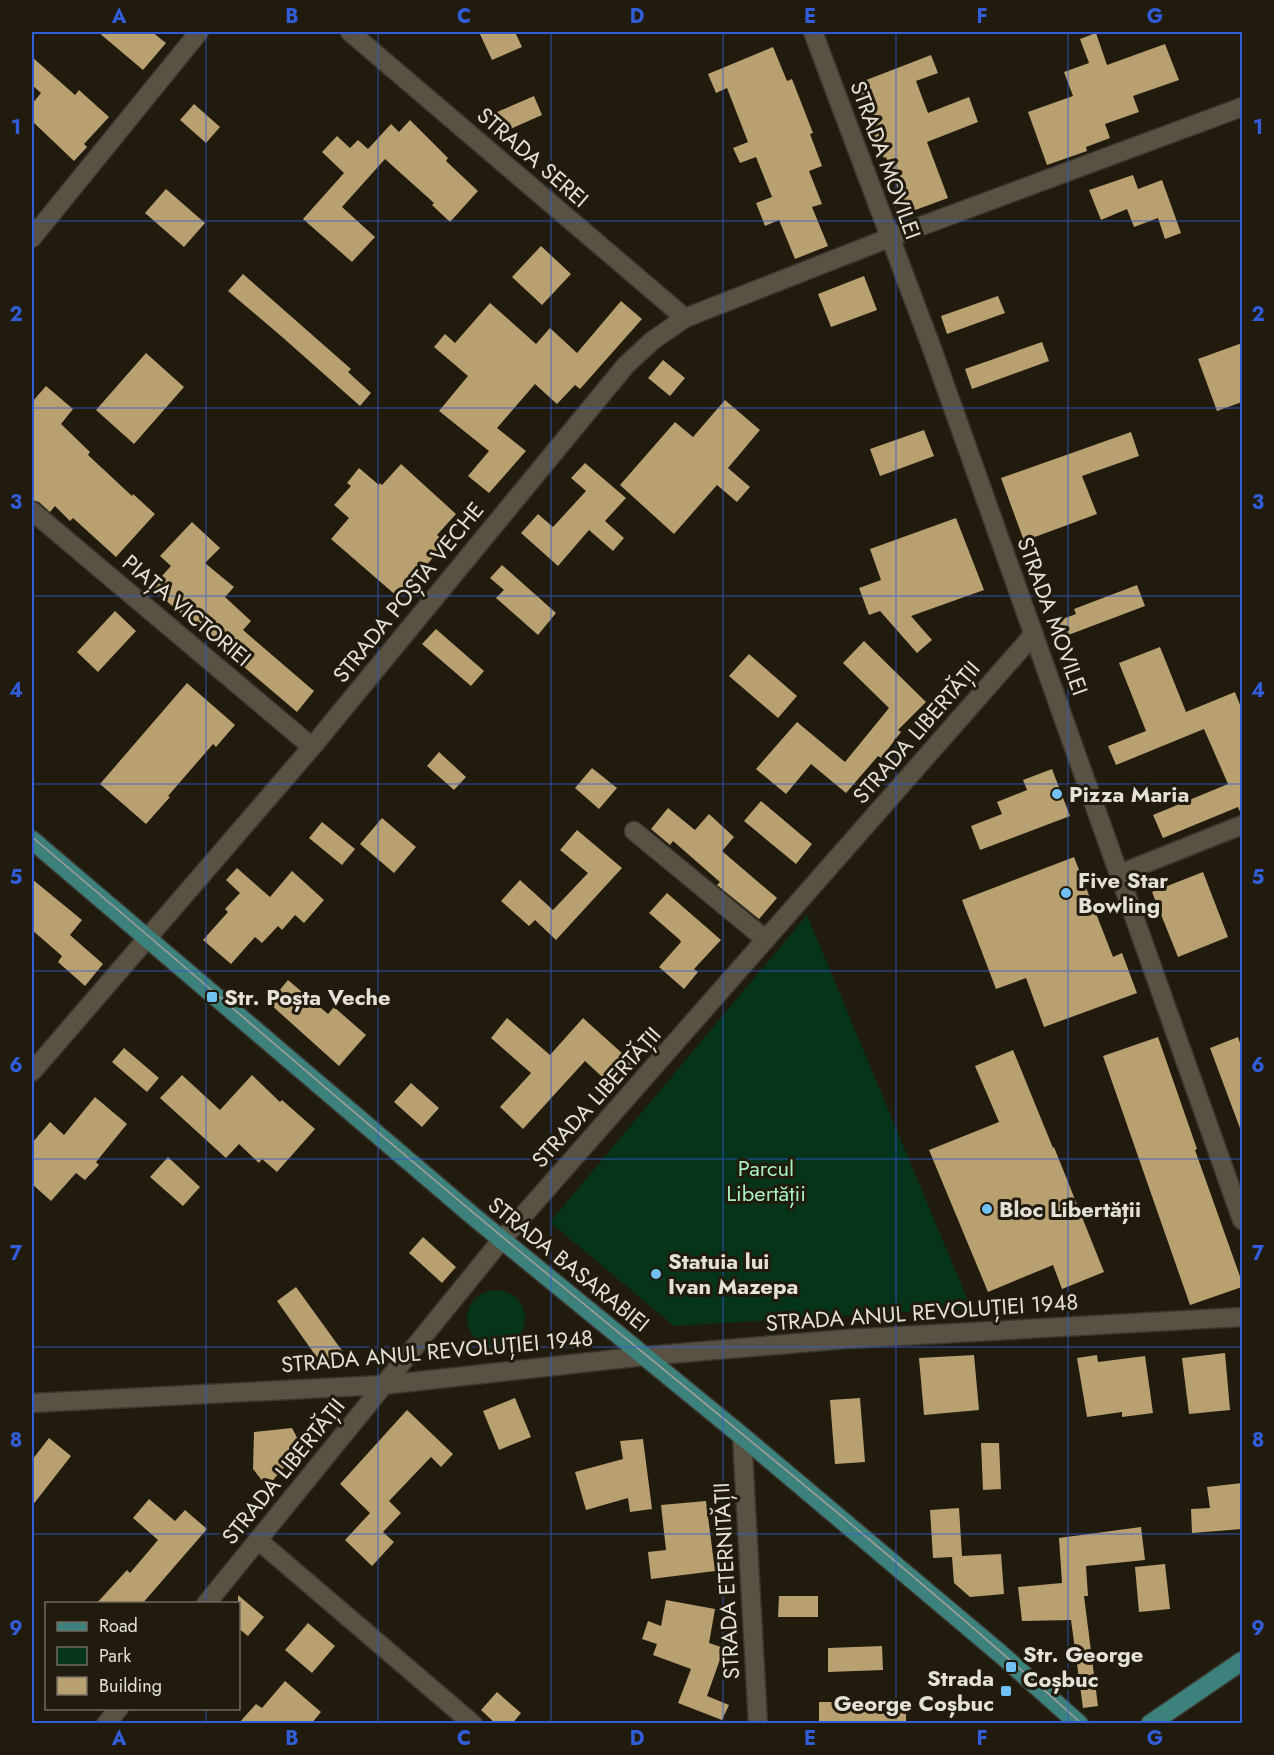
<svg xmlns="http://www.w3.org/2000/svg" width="1274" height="1755" viewBox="0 0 1274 1755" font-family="Jost,sans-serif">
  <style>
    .green { fill: #05341a }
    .building { fill: #b8a070 }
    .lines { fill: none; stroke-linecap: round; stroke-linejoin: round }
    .minor-casing { stroke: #3a3630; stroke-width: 21 }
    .major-casing { stroke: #3a3630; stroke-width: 21 }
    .minor { stroke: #595243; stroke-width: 18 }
    .major { stroke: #3d817d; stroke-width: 18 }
    .tram { stroke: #a5a096; stroke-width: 1.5 }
    .grid { fill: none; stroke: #315dd8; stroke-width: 1.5; stroke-opacity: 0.55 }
    .poi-dot { fill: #71c1f5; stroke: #211b0e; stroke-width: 2 }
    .labels { text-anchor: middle; stroke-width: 6; stroke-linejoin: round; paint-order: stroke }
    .street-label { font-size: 22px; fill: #e5e0d8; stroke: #211b0e }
    .poi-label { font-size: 22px; font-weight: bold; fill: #e5e0d8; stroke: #211b0e; text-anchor: start }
    .park-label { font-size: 22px; fill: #a8f0be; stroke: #211b0e }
    .neatline { fill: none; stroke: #315dd8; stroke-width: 2 }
    .grid-label { font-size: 20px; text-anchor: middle; font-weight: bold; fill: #315dd8 }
  </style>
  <rect width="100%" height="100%" fill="#211b0e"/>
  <!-- green -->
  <path class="green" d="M807 915 971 1308 674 1326 550 1222Z
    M467 1319a29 29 0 1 1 58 0a29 29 0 1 1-58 0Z"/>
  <!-- building -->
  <path class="building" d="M98 32H152L166 43 143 70Z
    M479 32H515L522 47 492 60Z
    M1096 33 1107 65 1165 44 1179 80 1133 96 1139 112 1105 124 1110 138 1086 147 1087 151 1047 165 1028 112 1073 96 1064 72 1089 63 1080 39Z
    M773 47 787 81 792 79 813 133 810 134 822 166 809 171 822 204 812 207 828 246 795 259 779 220 765 226 756 203 772 197 756 157 740 163 733 148 748 142 727 88 716 93 708 74Z
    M931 55 938 73 916 81 928 113 969 97 978 122 927 142 948 198 907 213 886 157 884 158 863 107 856 84Z
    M32 57 75 95 79 90 109 117 84 144 87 147 74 161 32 121V104L41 93 32 85Z
    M534 96 542 115 506 131 497 112Z
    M194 104 220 127 206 143 180 120Z
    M410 120 448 158 446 161 478 191 450 222 432 205 434 203 385 159 342 207 375 237 352 262 303 219 344 173 322 152 337 136 350 148 358 140 368 149 391 124 399 132Z
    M1133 175 1138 189 1162 180 1181 233 1165 239 1158 218 1134 227 1127 209 1101 220 1089 190Z
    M166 189 205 223 184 247 145 213Z
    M541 246 571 274 542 305 512 277Z
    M243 274 351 369 348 372 371 393 360 406 281 336 228 291Z
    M864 276 877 310 831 327 818 294Z
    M998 296 1005 313 947 334 941 316Z
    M621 301 642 319 580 389 575 385 557 404 535 384 497 428 526 451 489 493 468 476 489 451 439 411 468 376 434 347 445 334 455 343 490 303 536 344 550 328 577 353Z
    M1042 342 1049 361 972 389 965 369Z
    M1242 343V402L1217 411 1198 359Z
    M146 353 184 387 134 444 96 410Z
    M663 360 685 378 670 396 648 378Z
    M46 386 73 409 61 424 90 452 88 455 132 496 133 494 155 514 116 557 73 518 70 521 55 506 50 512 39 502 32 500V402Z
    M725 400 760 430 728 468 750 487 737 502 717 485 674 534 620 485 675 422 693 437Z
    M924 430 934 456 880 476 870 449Z
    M1131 432 1139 456 1082 476 1097 514 1024 541 1001 478Z
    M585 463 626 498 605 521 624 538 613 551 589 530 558 566 521 533 538 514 553 527 586 491 571 478Z
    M401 464 456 514 437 535 446 542 399 598 331 539 349 518 334 505 351 486 347 483 359 468 379 485 380 483 382 485Z
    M956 518 984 590 911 616 932 640 917 653 880 611 869 615 859 588 881 580 870 549Z
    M192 522 220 548 205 563 234 587 225 597 251 621 243 630 314 691 297 712 151 588 171 566 160 556Z
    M502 565 556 613 538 635 496 598 504 590 490 578Z
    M1137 585 1145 606 1063 637 1057 621 1076 614 1074 609Z
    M115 611 136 631 98 672 77 652Z
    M436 629 484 671 471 686 422 644Z
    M864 641 926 702 898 730 901 732 881 758 878 756 846 793 811 764 786 794 756 769 797 722 845 762 889 708 843 663Z
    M1160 647 1186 712 1235 692 1242 710V814H1241L1238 807 1163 838 1153 815 1228 784 1204 729 1116 765 1108 746 1146 731 1119 663Z
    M749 654 797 696 778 718 729 676Z
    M187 683 235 725 216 747 213 744 168 796 170 797 146 824 100 784Z
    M439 752 466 777 454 790 427 766Z
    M592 768 617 788 599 809 575 788Z
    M1052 769 1070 816 980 850 971 826 1002 814 997 802 1027 790 1023 780Z
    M761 801 812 844 796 864 744 821Z
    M668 808 695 830 709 814 734 837 722 851 777 898 759 919 717 885 720 882 673 841 670 845 651 829Z
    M382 818 416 847 394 873 360 844Z
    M322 822 355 849 342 865 309 838Z
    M577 830 622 868 556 940 535 920 529 926 501 901 520 880 553 910 588 873 560 850Z
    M1074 857 1113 957 1122 953 1137 993 1044 1027 1026 978 996 989 962 900Z
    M237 868 270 897 292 871 324 900 304 923 295 915 282 930 278 926 262 943 255 937 231 964 203 940 228 912 225 909 240 893 226 880Z
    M1203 872 1228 937 1178 957 1152 892Z
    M32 879 82 920 70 935 103 964 85 986 58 962 62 956 32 930Z
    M667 893 721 940 694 969 698 972 684 989 659 967 681 942 680 940 649 913Z
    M288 980 328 1014 334 1007 366 1035 339 1066 269 1003Z
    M507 1018 550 1055 583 1018 633 1063 612 1086 585 1061 523 1129 500 1107 531 1073 491 1038Z
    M1158 1037 1197 1149 1195 1150 1242 1282V1287L1190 1305 1103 1056Z
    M1238 1037 1242 1049V1131H1241L1210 1048Z
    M124 1048 159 1078 147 1092 112 1062Z
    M1013 1050 1053 1148 1054 1147 1104 1272 1062 1289 1053 1265 988 1292 929 1150 999 1122 975 1066Z
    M182 1075 220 1110 252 1075 280 1102 282 1100 315 1129 277 1172 262 1159 259 1163 239 1144 226 1158 160 1098Z
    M411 1083 439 1108 422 1127 394 1102Z
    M95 1097 127 1124 96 1162 99 1165 85 1180 76 1173 51 1201 32 1184V1143L50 1122 64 1135Z
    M168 1157 200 1187 183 1206 150 1177Z
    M423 1237 456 1267 442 1283 409 1253Z
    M296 1287 343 1352 323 1366 277 1301Z
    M1225 1353 1230 1410 1189 1414 1182 1358Z
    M974 1355 979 1410 924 1415 919 1358Z
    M1097 1355 1098 1362 1145 1356 1153 1413 1122 1417V1412L1087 1417 1077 1358Z
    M515 1398 531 1437 499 1450 483 1411Z
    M860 1398 865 1462 835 1464 830 1400Z
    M407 1410 453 1454 441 1467 431 1457 389 1501 401 1513 383 1532 394 1542 372 1566 345 1540 370 1513 340 1484Z
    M292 1428 302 1447 267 1487 253 1469 254 1432Z
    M49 1438 71 1456 32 1506V1460Z
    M643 1439 652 1509 630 1512 628 1498 586 1510 575 1472 623 1459 620 1441Z
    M981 1443H999L1001 1489 983 1490Z
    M1242 1483V1529L1192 1533 1191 1509 1210 1508 1207 1487Z
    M149 1499 175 1521 185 1510 207 1529 142 1604H96L127 1570 130 1573 158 1540 133 1518Z
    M706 1501 715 1571 651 1579 648 1552 666 1550 661 1505Z
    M959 1508 962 1556 1001 1554 1004 1594 970 1597 954 1583 952 1557 933 1558 930 1510Z
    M1141 1527 1145 1560 1086 1566 1088 1596H1084L1098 1706 1083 1708 1071 1620 1022 1621 1018 1587 1062 1583 1059 1538Z
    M1165 1564 1170 1609 1139 1612 1135 1567Z
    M238 1595 264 1617 248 1636 238 1628Z
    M779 1596H818V1617H778Z
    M666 1600 715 1609 709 1643 724 1648 707 1696 729 1705 722 1720 678 1703 691 1669 653 1655 657 1644 642 1639 648 1621 661 1626Z
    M308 1623 335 1646 312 1673 285 1650Z
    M882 1646 883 1670 828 1672V1648Z
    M285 1681 321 1712 311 1724H238L256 1704 262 1708Z
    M497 1692 521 1713 512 1724H496L481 1710Z
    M819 1702H906V1721L819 1724Z"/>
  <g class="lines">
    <!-- minor casing -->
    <g class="minor-casing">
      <path id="minor" d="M350 32 685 318
        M813 32 931 346 1242 1220
        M32 238 199 32
        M32 511 312 747
        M634 831 765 939
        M1119 874 1242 825
        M32 1072 312 747 626 365 652 341 685 318 889 238 1242 107
        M32 1403 383 1385 645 1356 847 1339 1242 1317
        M742 1436 758 1724
        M259 1541 473 1724
        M206 1604 499 1243 1034 634
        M106 1724 119 1708"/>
    </g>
    <!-- major casing -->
    <g class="major-casing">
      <path id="major" d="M32 840 473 1216 742 1436 1003 1656 1079 1724
        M1150 1724 1242 1661"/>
    </g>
    <!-- minor -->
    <use href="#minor" class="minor"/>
    <!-- major -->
    <use href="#major" class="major"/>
    <!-- tram -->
    <path class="tram" d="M32 837C192 972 349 1110 511 1244 702 1402 897 1557 1082 1724"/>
  </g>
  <!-- grid -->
  <path class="grid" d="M206 32V1604M378 32V1724M551 32V1724M723 32V1724M896 32V1724M1068 32V1724M32 221H1242M32 408H1242M32 596H1242M32 784H1242M32 971H1242M32 1159H1242M32 1347H1242M32 1534H1242M206 1708V1724"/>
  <!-- markers -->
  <g class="poi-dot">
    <circle cx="1057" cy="794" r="6"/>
    <circle cx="1066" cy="893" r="6"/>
    <rect x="206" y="991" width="12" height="12" rx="3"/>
    <circle cx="987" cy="1209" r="6"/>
    <circle cx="656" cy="1274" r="6"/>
    <rect x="1005" y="1661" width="12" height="12" rx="3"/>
    <rect x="1000" y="1685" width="12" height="12" rx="3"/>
  </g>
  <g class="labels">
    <!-- street labels -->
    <g class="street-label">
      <text transform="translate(533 157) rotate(41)" y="8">STRADA SEREI</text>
      <text transform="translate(886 160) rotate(70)" y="8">STRADA MOVILEI</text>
      <text transform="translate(408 592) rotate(-51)" y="8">STRADA POȘTA VECHE</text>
      <text transform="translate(187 610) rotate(40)" y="8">PIAȚA VICTORIEI</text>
      <text transform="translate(1053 616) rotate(70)" y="8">STRADA MOVILEI</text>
      <text transform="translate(916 732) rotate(-49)" y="8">STRADA LIBERTĂȚII</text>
      <text transform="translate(596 1097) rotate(-48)" y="8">STRADA LIBERTĂȚII</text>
      <text transform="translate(569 1264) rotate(39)" y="8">STRADA BASARABIEI</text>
      <text transform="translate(922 1312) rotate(-4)" y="8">STRADA ANUL REVOLUȚIEI 1948</text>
      <text transform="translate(437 1351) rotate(-5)" y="8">STRADA ANUL REVOLUȚIEI 1948</text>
      <text transform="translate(283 1471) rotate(-51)" y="8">STRADA LIBERTĂȚII</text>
      <text transform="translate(726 1581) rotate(-93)" y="8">STRADA ETERNITĂȚII</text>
    </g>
    <!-- poi labels -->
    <g class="poi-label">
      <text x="1069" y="802">Pizza Maria</text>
      <text x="1078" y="888">Five Star<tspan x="1078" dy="25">Bowling</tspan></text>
      <text x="224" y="1005">Str. Poșta Veche</text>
      <text x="999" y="1217">Bloc Libertății</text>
      <text x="668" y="1269">Statuia lui<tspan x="668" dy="25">Ivan Mazepa</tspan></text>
      <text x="1023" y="1662">Str. George<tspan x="1023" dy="25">Coșbuc</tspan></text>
      <text x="994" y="1686" text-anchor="end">Strada<tspan x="994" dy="25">George Coșbuc</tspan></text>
    </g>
    <!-- park labels -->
    <g class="park-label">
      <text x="766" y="1176">Parcul<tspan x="766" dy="25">Libertății</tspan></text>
    </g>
  </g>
  <!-- border -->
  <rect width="1274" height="1755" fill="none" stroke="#211b0e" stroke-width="66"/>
  <!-- legend -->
  <rect x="45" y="1602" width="195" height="108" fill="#211b0e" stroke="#6f6a5f" stroke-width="1.5"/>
  <rect x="57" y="1622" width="30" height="9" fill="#3d817d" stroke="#6f6a5f" stroke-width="1.5"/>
  <text x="99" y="1632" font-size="18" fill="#e5e0d8">Road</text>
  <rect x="57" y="1647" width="30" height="18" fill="#05341a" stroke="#6f6a5f" stroke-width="1.5"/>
  <text x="99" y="1662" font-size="18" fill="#e5e0d8">Park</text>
  <rect x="57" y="1677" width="30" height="18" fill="#b8a070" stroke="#6f6a5f" stroke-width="1.5"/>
  <text x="99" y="1692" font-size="18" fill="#e5e0d8">Building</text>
  <rect x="33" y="33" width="1208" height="1689" class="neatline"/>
  <g class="grid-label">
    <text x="119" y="23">A</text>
    <text x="292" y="23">B</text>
    <text x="464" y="23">C</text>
    <text x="637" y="23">D</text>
    <text x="810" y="23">E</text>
    <text x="982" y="23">F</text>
    <text x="1155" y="23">G</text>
    <text x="16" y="134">1</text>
    <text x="1258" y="134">1</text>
    <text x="16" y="321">2</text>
    <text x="1258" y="321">2</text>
    <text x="16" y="509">3</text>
    <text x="1258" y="509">3</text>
    <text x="16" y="697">4</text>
    <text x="1258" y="697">4</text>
    <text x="16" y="884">5</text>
    <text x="1258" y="884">5</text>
    <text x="16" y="1072">6</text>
    <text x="1258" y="1072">6</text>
    <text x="16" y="1260">7</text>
    <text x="1258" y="1260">7</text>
    <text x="16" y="1447">8</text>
    <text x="1258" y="1447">8</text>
    <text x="16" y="1635">9</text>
    <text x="1258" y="1635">9</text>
    <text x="119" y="1745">A</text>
    <text x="292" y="1745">B</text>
    <text x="464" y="1745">C</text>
    <text x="637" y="1745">D</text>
    <text x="810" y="1745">E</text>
    <text x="982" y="1745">F</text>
    <text x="1155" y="1745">G</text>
  </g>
</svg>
